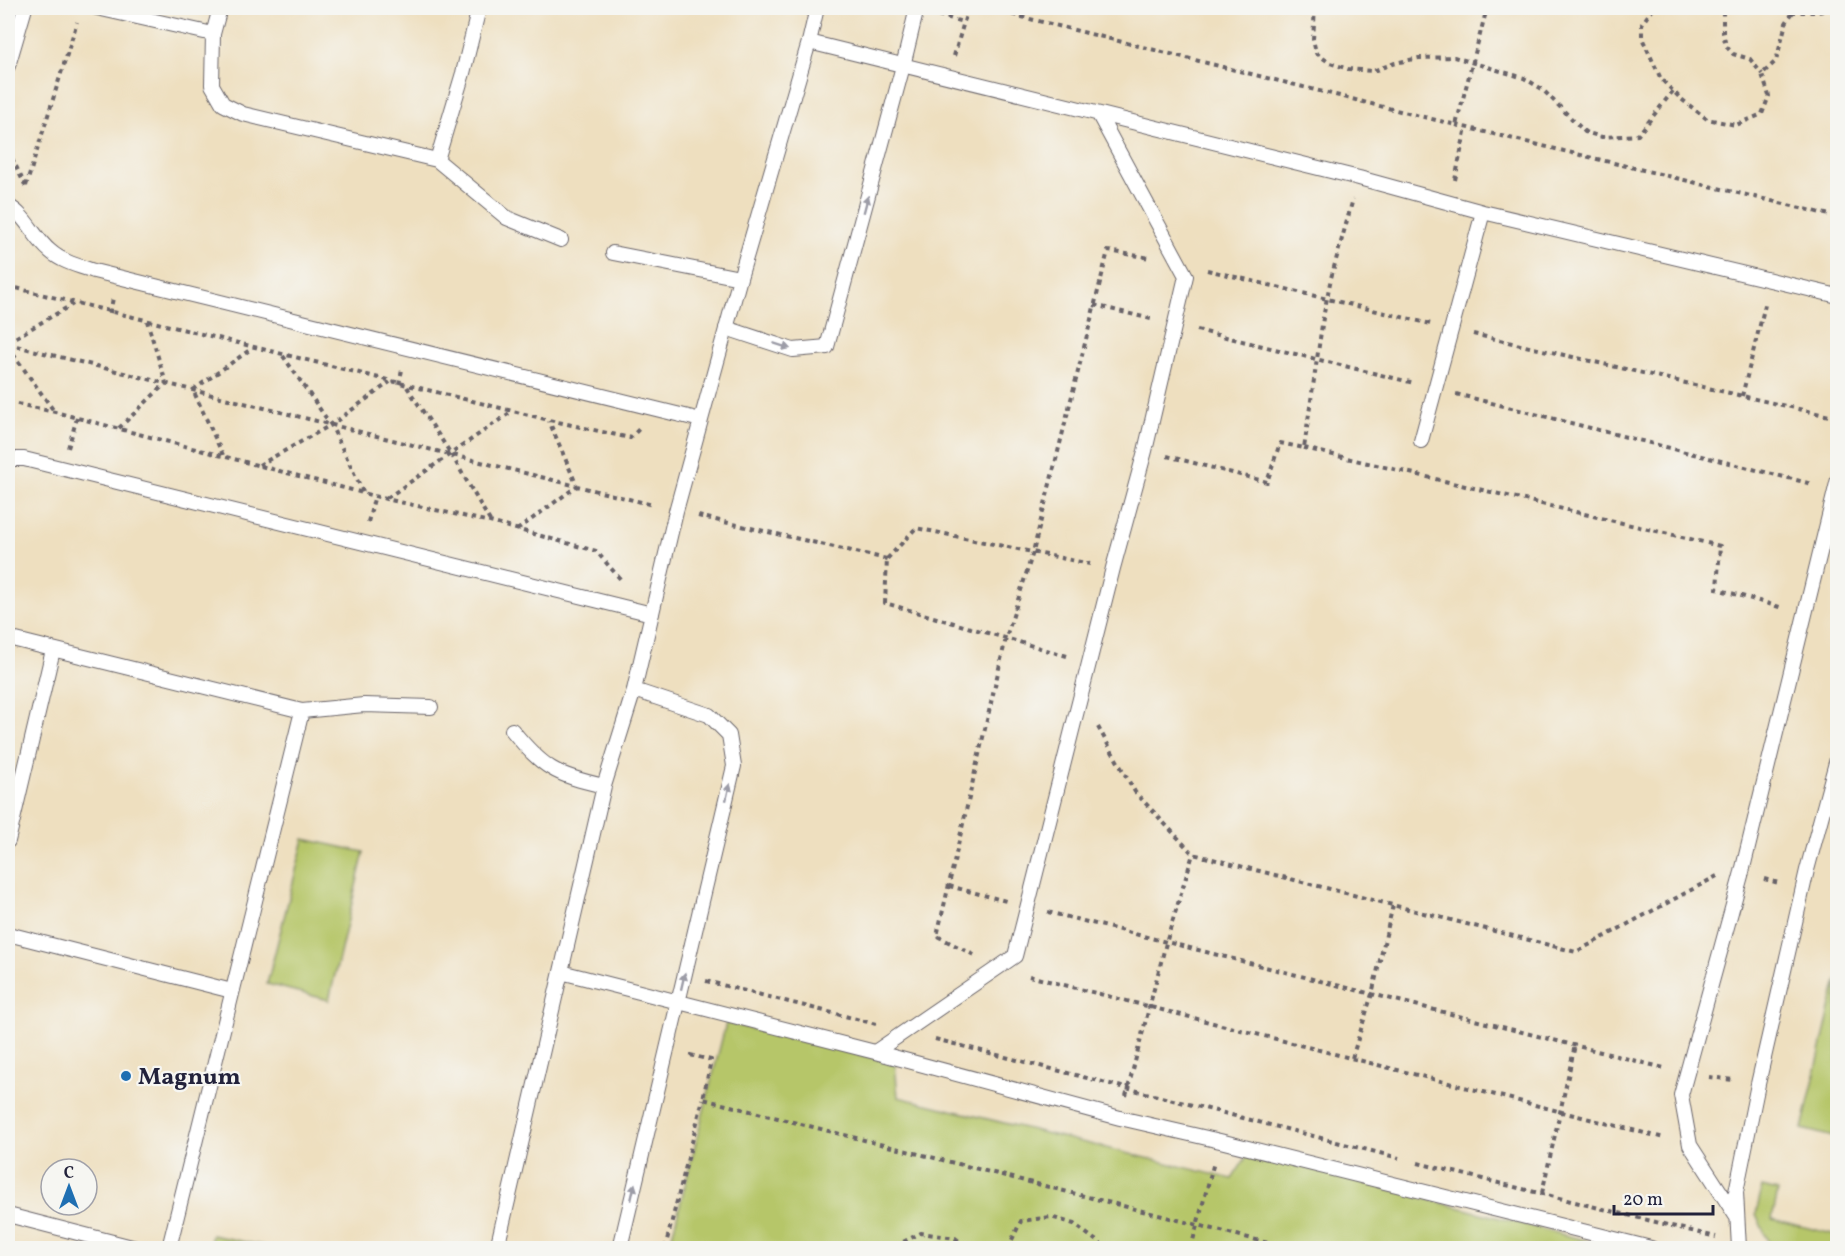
<svg xmlns="http://www.w3.org/2000/svg" width="1845" height="1256" viewBox="0 0 1845 1256" font-family="Vollkorn,serif">
  <style>
    .green { fill: #b6c669; stroke: #6c7452; stroke-width: 1.5 }
    .lines { fill: none; stroke-linecap: round; stroke-linejoin: round }
    .lane-casing { stroke: #696469; stroke-width: 16 }
    .path { stroke: #696469; stroke-width: 4; stroke-dasharray: 4.5 4.5; stroke-linecap: butt }
    .lane { stroke: #fff; stroke-width: 14 }
    .oneway { fill: #9c9ca7 }
    .poi-dot { fill: #1f6fb2; stroke: #f6f6f2; stroke-width: 2 }
    .labels { text-anchor: middle; stroke-width: 4.5; stroke-linejoin: round; paint-order: stroke }
    .poi-label { font-size: 24px; font-weight: bold; fill: #22223b; stroke: #f6f6f2; text-anchor: start }
  </style>
  <rect width="100%" height="100%" fill="#f6f6f2"/>
  <filter id="ink" filterUnits="userSpaceOnUse"><feTurbulence type="fractalNoise" baseFrequency=".0167" numOctaves="2"/><feDisplacementMap in="SourceGraphic" scale="12" xChannelSelector="R" yChannelSelector="G"/><feConvolveMatrix kernelMatrix="1 2 1 2 8 2 1 2 1" color-interpolation-filters="sRGB"/></filter>
  <filter id="wash" filterUnits="userSpaceOnUse"><feTurbulence type="fractalNoise" baseFrequency=".008" numOctaves="4" result="noise"/><feDisplacementMap in="SourceGraphic" scale="24" xChannelSelector="R" yChannelSelector="G"/><feGaussianBlur stdDeviation="1.35" result="paint"/><feColorMatrix in="noise" values="0 0 0 0 0 0 0 0 0 0 0 0 0 0 0 0 0 1.4 0 .05"/><feComposite in="paint" operator="in"/></filter>
  <g filter="url(#wash)">
    <rect width="100%" height="100%" fill="#eedfbf"/>
    <!-- green -->
    <path class="green" d="M304 839 364 852 329 1000 267 984Z
      M1837 980 1838 1138H1837L1802 1129Z
      M726 1023 895 1063 898 1097 1232 1179 1249 1153 1615 1248H669Z
      M1762 1187 1778 1191 1772 1219 1837 1235V1248H1771L1756 1214Z
      M212 1235 265 1246V1248H209Z"/>
  </g>
  <g filter="url(#ink)">
    <g class="lines">
      <!-- lane casing -->
      <g class="lane-casing">
        <path id="lane" d="M97 8 213 34 220 8
          M213 34 212 85 223 104 243 114 437 160 463 73 479 8
          M809 42 1359 178 1483 212 1838 296
          M8 66 25 8
          M437 160 507 218 561 240
          M8 206C26 215 34 238 50 251 62 262 79 266 94 271L701 420
          M613 253 740 278
          M726 328 793 350 827 347 903 66 917 8
          M1421 441 1483 212
          M8 459H24L652 614
          M8 638 302 711 169 1248
          M302 711 364 705 431 707
          M512 730C543 768 555 775 604 786
          M8 841 53 650
          M8 934 232 991
          M561 972 875 1052 1120 1118 1220 1141 1651 1248
          M875 1052 1015 956 1113 568 1145 451 1186 276 1099 115
          M8 1215 136 1248
          M1736 1216 1690 1145 1681 1095 1742 872 1838 479
          M497 1248 604 786 634 690 676 511 740 278 809 42 817 8
          M620 1248 734 766 729 735 709 715 634 690
          M1739 1248 1736 1192 1758 1084 1807 870 1838 755"/>
      </g>
      <!-- path -->
      <path class="path" d="M986 8 1456 125 1487 8
        M1315 8 1313 39 1316 53 1330 63 1348 69 1373 71 1395 63 1419 58 1454 57 1524 78 1542 89 1585 132 1602 137 1638 135 1673 91
        M1653 8 1642 24V38L1661 79 1680 98 1707 119 1736 125 1762 114 1769 96 1762 74 1776 61 1786 23 1793 12
        M1722 8 1723 11 1777 9 1793 12H1818L1838 8
        M1723 11V33L1726 46 1733 54 1750 59 1762 74
        M938 15 963 22
        M954 56 968 8
        M1456 125 1838 217
        M8 150 27 189
        M1455 180 1466 127
        M26 186 77 22
        M1207 270 1431 324
        M8 286 549 420 630 438 639 429
        M1094 305 1151 319
        M110 313 113 298
        M1197 330 1414 383
        M1473 334 1838 418
        M8 342 73 304
        M8 344 653 505
        M8 347 54 411
        M399 384 402 370
        M407 387 451 454 490 521
        M1456 394 1812 484
        M1742 396 1766 301
        M8 402 55 412 386 499 490 522 596 551 622 581
        M119 428 166 383 147 321
        M68 448 77 418
        M1304 448 1720 546 1717 589 1783 608
        M223 455 193 390 251 349
        M1167 456 1267 482 1280 443 1304 448 1323 318 1331 278 1353 199
        M259 465 331 425 283 356
        M363 492 331 425 390 382
        M387 498 511 412
        M698 516 887 559
        M368 522 375 495
        M517 530 577 486 549 421
        M1067 656 885 603 887 559 916 528 1090 564
        M1098 727 1135 792 1193 854 1576 952 1717 876
        M1764 879 1779 883
        M949 886 1006 901
        M1048 912 1664 1068
        M974 955 937 936 1006 638 1033 552 1108 251 1150 258
        M1029 976 1664 1138
        M706 981 876 1024
        M935 1039 1399 1158
        M690 1055 711 1060 703 1099 1288 1248
        M1352 1058 1372 994 1393 905
        M1709 1077 1734 1080
        M1126 1096 1166 943 1193 854
        M1418 1163 1716 1237
        M1542 1193 1575 1045
        M665 1248 703 1099
        M898 1248 899 1244 921 1233 955 1238 969 1248
        M1008 1248 1021 1221 1051 1217 1074 1224 1106 1248
        M1191 1248 1214 1162"/>
      <!-- lane -->
      <use href="#lane" class="lane"/>
    </g>
    <!-- one-way arrows -->
    <defs><path id="oneway-solid" d="M-6-.8H1V-3.2L6.5 0L1 3.2V.8H-6Z" transform="scale(1.5)"/></defs>
    <g class="oneway">
      <use href="#oneway-solid" transform="translate(866 204) rotate(-75)"/>
      <use href="#oneway-solid" transform="translate(782 346) rotate(18)"/>
      <use href="#oneway-solid" transform="translate(728 792) rotate(-77)"/>
      <use href="#oneway-solid" transform="translate(683 981) rotate(-77)"/>
      <use href="#oneway-solid" transform="translate(633 1192) rotate(-77)"/>
    </g>
  </g>
  <!-- markers -->
  <circle class="poi-dot" cx="126" cy="1076" r="6"/>
  <g class="labels">
    <!-- poi labels -->
    <g class="poi-label">
      <text x="138" y="1084">Magnum</text>
    </g>
  </g>
  <!-- margin -->
  <rect width="1845" height="1256" fill="none" stroke="#f6f6f2" stroke-width="30"/>
  <!-- north arrow -->
  <g transform="translate(69 1187)"><circle r="28" fill="#f6f6f2" stroke="#a1a1a9" stroke-width="1.5"/>
  <path d="M0-4.5L10 22L0 15L-10 22Z" fill="#1f6fb2"/>
  <text y="-9" font-size="16" font-weight="bold" text-anchor="middle" fill="#22223b">С</text>
  </g>
  <!-- scale -->
  <path d="M1614 1205v9h99v-9" fill="none" stroke="#22223b" stroke-width="3"/>
  <text x="1623" y="1205" font-size="18" fill="#22223b" stroke="#f6f6f2" stroke-width="4.5" paint-order="stroke">20 m</text>
</svg>
